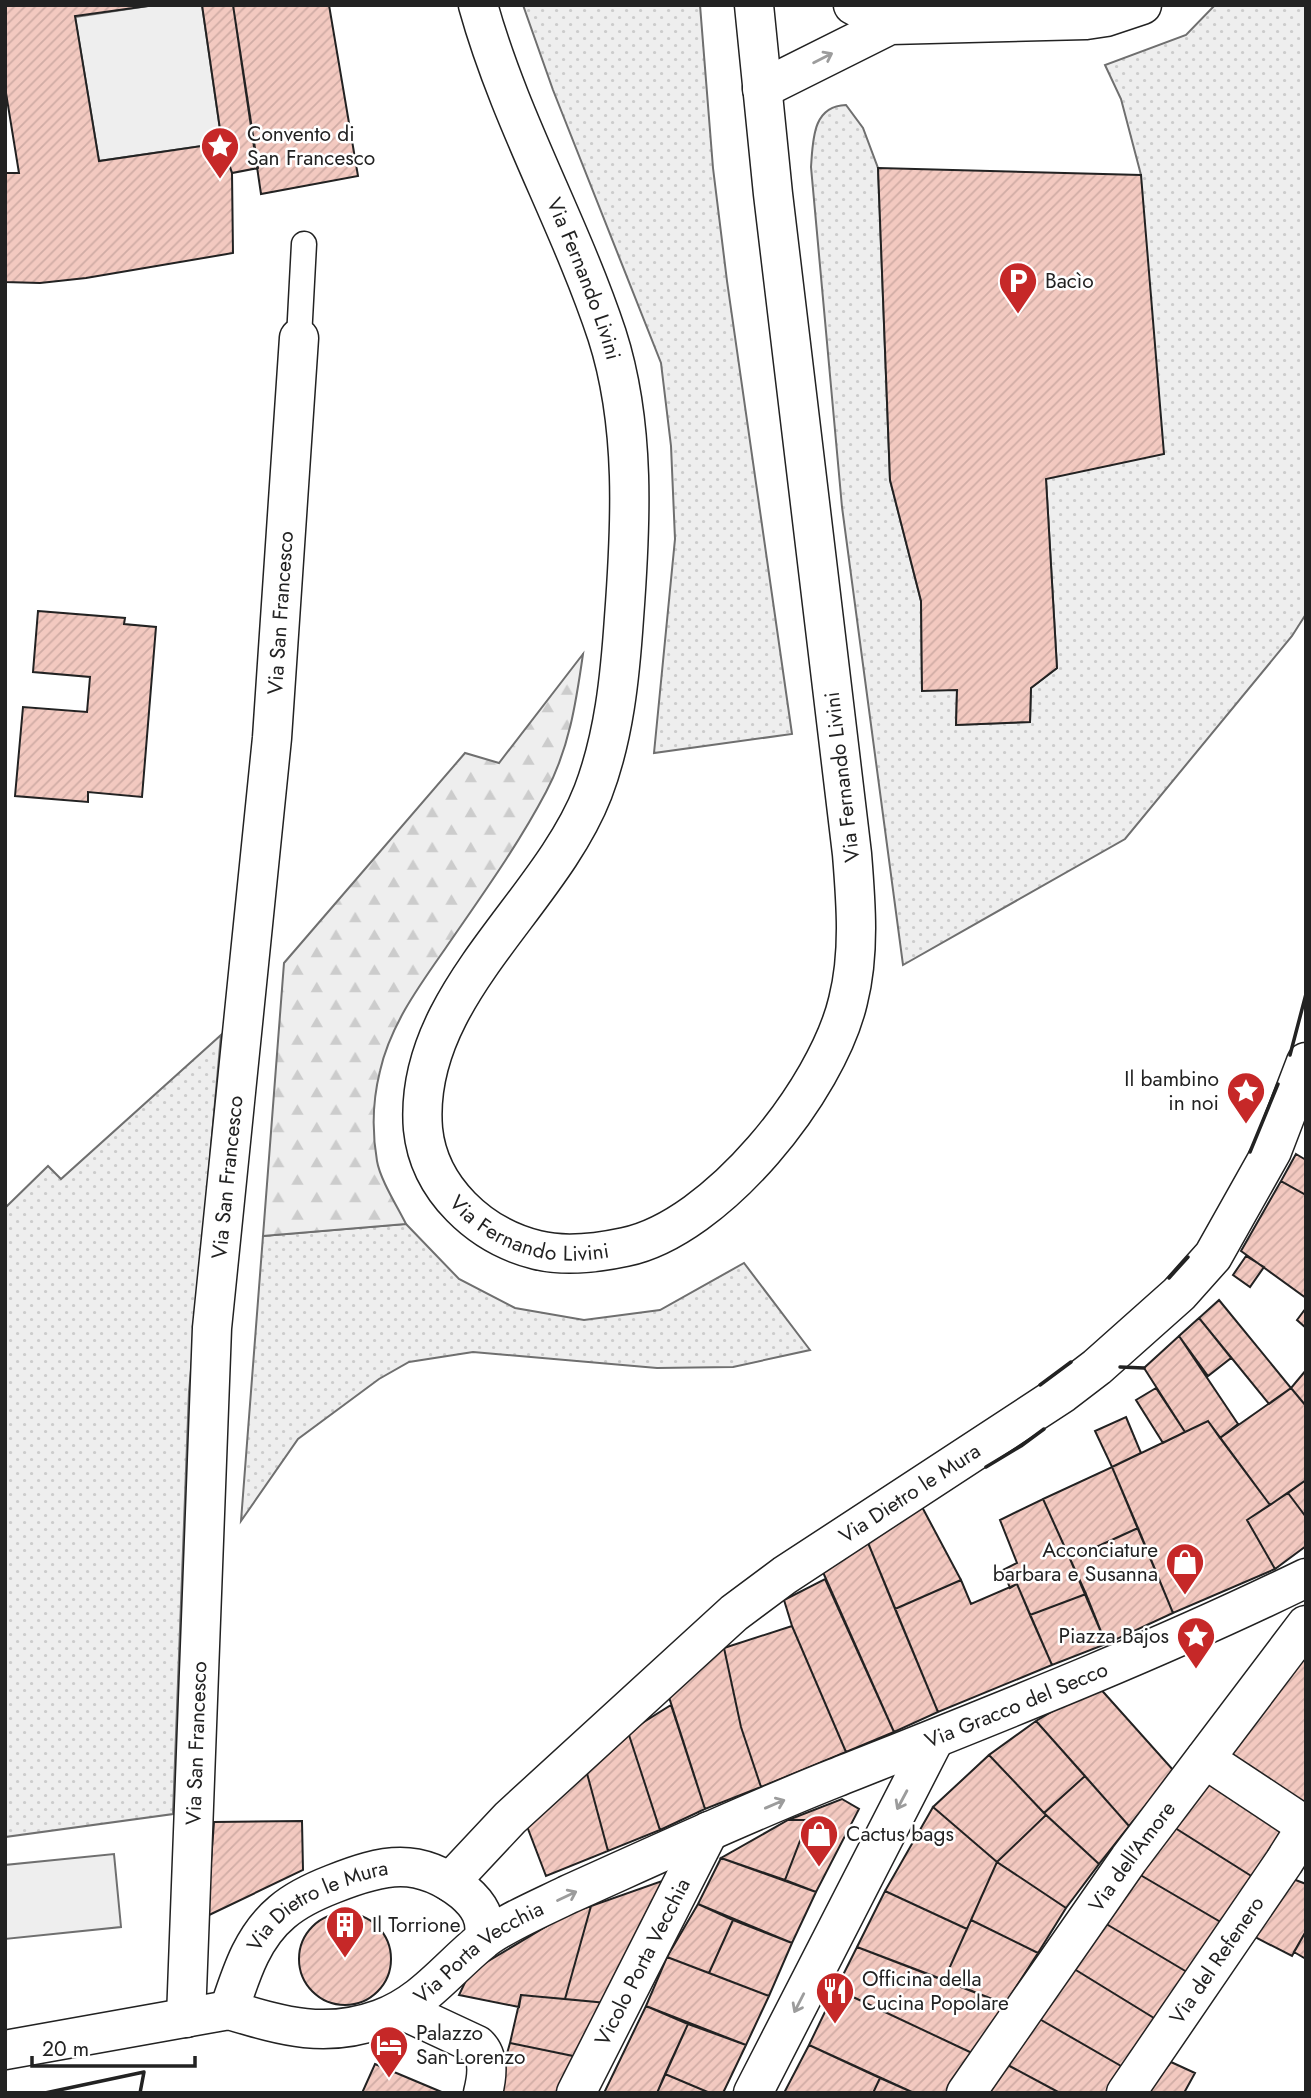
<svg xmlns="http://www.w3.org/2000/svg" width="1311" height="2098" viewBox="0 0 1311 2098" font-family="Jost,sans-serif">
  <style>
    .grass { fill: url(#grass-dots); stroke: #6f6f6f; stroke-width: 2 }
    .forest { fill: url(#forest-firs); stroke: #6f6f6f; stroke-width: 2 }
    .garden { fill: #eee; stroke: #6f6f6f; stroke-width: 2 }
    .building { fill: url(#building-hatch); stroke: #222; stroke-width: 2 }
    .lines { fill: none; stroke-linecap: round; stroke-linejoin: round }
    .lane-casing { stroke: #222; stroke-width: 27 }
    .street-casing { stroke: #222; stroke-width: 41 }
    .primary-casing { stroke: #222; stroke-width: 41 }
    .lane { stroke: #fff; stroke-width: 24 }
    .street { stroke: #fff; stroke-width: 38 }
    .primary { stroke: #fff; stroke-width: 38 }
    .wall { stroke: #222; stroke-width: 3.5 }
    .oneway { stroke: #9c9c9c }
    .labels { text-anchor: middle; stroke-width: 5; stroke-linejoin: round; paint-order: stroke }
    .poi-label { font-size: 21px; fill: #222; stroke: #fff; text-anchor: start }
    .street-label { font-size: 21px; fill: #222; stroke: #fff }
  </style>
  <defs>
    <pattern id="grass-dots" width="8" height="8" patternUnits="userSpaceOnUse" patternTransform="scale(1.75)"><rect width="8" height="8" fill="#eee"/><path d="M2 2h.1M6 6h.1" fill="none" stroke="#ccc" stroke-width="1.8" stroke-linecap="round"/></pattern>
    <pattern id="forest-firs" width="22" height="20" patternUnits="userSpaceOnUse" patternTransform="scale(1.75)"><rect width="22" height="20" fill="#eee"/><path d="M5 1l3.5 6h-7zM16 11l3.5 6h-7z" fill="#ccc"/></pattern>
    <pattern id="building-hatch" width="6" height="6" patternUnits="userSpaceOnUse" patternTransform="scale(1.75)"><rect width="6" height="6" fill="#f3c9c0"/><path d="M-1 1l2-2M0 6l6-6M5 7l2-2" fill="none" stroke="#d0aca5"/></pattern>
  </defs>
  <rect width="100%" height="100%" fill="#fff"/>
  <!-- grass -->
  <path class="grass" d="M523 5H700L713 168 727 281 792 734 654 753 675 539 671 446 661 363 553 90Z
    M1215 5H1306V614L1292 636 1125 839 903 965 842 507 811 167C813 141 812 106 846 105L863 128 878 168 890 480 921 601 922 690H957L956 725 1030 722 1031 688 1057 668 1046 479 1141 175 1121 99 1105 65 1186 35Z
    M221 1035 189 1392 173 1814 5 1837V1208L48 1166 61 1179Z
    M406 1224 459 1279 515 1308 584 1320 660 1310 744 1263 810 1350 733 1367 657 1368 473 1352 409 1362 379 1379 298 1439 241 1521 263 1236Z"/>
  <!-- forest -->
  <path class="forest" d="M583 654C576 703 569 749 546 792 517 847 480 898 445 949 419 986 390 1026 380 1071 373 1099 372 1132 377 1161 380 1179 397 1206 406 1224L263 1236 284 963 465 753 499 763Z"/>
  <!-- garden -->
  <path class="garden" d="M155 5H202L222 143 99 161 75 17Z
    M114 1854 121 1927 5 1939V1865Z"/>
  <!-- building -->
  <path class="building" d="M5 5H155L75 16 99 161 222 143 232 173 233 253 86 278 40 283 5 282V173H19L5 87Z
    M202 5H233L258 168 232 173 222 143Z
    M233 5H329L358 176 261 194Z
    M878 168 1141 175 1164 454 1046 479 1057 668 1031 688 1030 722 956 725 957 690 922 691 921 601 890 480Z
    M38 611 125 618 124 624 156 627 142 797 88 792V802L15 796 23 707 87 712 90 677 33 672Z
    M1296 1154 1306 1160V1195L1281 1181Z
    M1281 1181 1306 1195V1298L1241 1251Z
    M1246 1256 1264 1267 1250 1287 1233 1275Z
    M1219 1300 1291 1388 1269 1404 1199 1318Z
    M1306 1308V1328L1297 1320Z
    M1199 1318 1231 1358 1208 1376 1179 1336Z
    M1179 1336 1238 1424 1220 1438 1208 1421 1185 1432 1144 1368Z
    M1306 1370V1406L1291 1388Z
    M1156 1388 1185 1432 1163 1443 1136 1400Z
    M1291 1388 1306 1406V1480L1270 1505 1220 1438Z
    M1126 1417 1141 1453 1112 1467 1095 1431Z
    M1208 1421 1270 1505 1247 1520 1275 1569 1173 1613 1112 1467Z
    M1112 1467 1138 1528 1070 1559 1043 1499Z
    M1306 1480V1517L1288 1493Z
    M1288 1493 1306 1517V1546L1275 1569 1247 1520Z
    M1043 1499 1086 1594 1030 1615 1017 1584 1010 1588 1003 1570 1017 1563 1000 1520Z
    M921 1505 961 1580 895 1609 866 1538Z
    M1138 1528 1173 1613 1106 1644 1070 1559Z
    M866 1538 938 1712 894 1732 822 1570Z
    M825 1579 894 1732 846 1752 792 1626 784 1600Z
    M961 1580 971 1604 1017 1584 1052 1665 938 1712 895 1609Z
    M1086 1594 1106 1644 1052 1665 1030 1615Z
    M792 1626 846 1752 761 1787 741 1727 724 1648Z
    M724 1648 741 1727 761 1787 705 1809 668 1694Z
    M1306 1655V1803L1222 1761Z
    M1097 1685 1174 1771 1129 1826 1036 1721Z
    M671 1705 705 1809 660 1830 628 1732Z
    M1036 1721 1085 1776 1044 1813 989 1755Z
    M628 1732 660 1830 608 1851 585 1766Z
    M989 1755 1046 1815 997 1862 933 1807Z
    M585 1766 608 1851 546 1876 525 1821Z
    M1211 1775 1291 1825 1256 1879 1172 1826Z
    M1085 1776 1129 1826 1099 1864 1044 1813Z
    M842 1799 859 1809 816 1892 785 1880 808 1820H788Z
    M933 1807 997 1862 967 1929 885 1891Z
    M1046 1815 1099 1864 1066 1908 997 1862Z
    M788 1820H808L785 1880 721 1858Z
    M302 1821 303 1870 207 1916 214 1822Z
    M1172 1826 1256 1879 1224 1924 1137 1873Z
    M721 1858 816 1892 792 1943 698 1904Z
    M997 1862 1066 1908 1038 1953 971 1920Z
    M1137 1873 1224 1924 1192 1975 1103 1922Z
    M1293 1879 1306 1884V1931L1292 1956 1251 1935Z
    M662 1881 669 1884 607 2003 565 1999 591 1906Z
    M885 1891 967 1929 944 1980 857 1947Z
    M698 1904 733 1920 709 1973 667 1957Z
    M591 1906 565 1999 521 1995 519 2007 459 1995 470 1972 567 1914Z
    M299 1959a46 46 0 1 1 92 0a46 46 0 1 1-92 0Z
    M733 1920 792 1943 769 1996 709 1973Z
    M971 1920 1038 1953 1005 2004 944 1980Z
    M1103 1922 1192 1975 1162 2023 1071 1967Z
    M1306 1931V1959L1294 1952Z
    M857 1947 1005 2004 972 2053 836 1989Z
    M667 1957 769 1996 746 2045 646 2006Z
    M1071 1967 1162 2023 1128 2070 1036 2017Z
    M836 1989 972 2053 946 2093H914L809 2045Z
    M521 1995 607 2003 583 2058 510 2043Z
    M646 2006 688 2024 657 2093H604Z
    M1036 2017 1128 2070 1113 2093H1060L1004 2063Z
    M688 2024 746 2045 723 2093H710L665 2074Z
    M510 2043 583 2058 567 2093H496Z
    M809 2045 880 2078 873 2093H784Z
    M1171 2062 1195 2073 1184 2093H1147Z
    M1004 2063 1060 2093H984Z
    M375 2064 444 2093H362Z
    M665 2074 710 2093H657Z
    M880 2078 914 2093H873Z"/>
  <g class="lines">
    <!-- lane casing -->
    <g class="lane-casing">
      <path id="lane" d="M299 338 304 244"/>
    </g>
    <!-- street casing -->
    <g class="street-casing">
      <g id="street">
        <path d="M853 5 890 25"/>
        <path d="M762 89 890 25 1086 20 1106 17 1142 5"/>
        <path d="M1205 1759 1306 1826"/>
        <path id="s1" d="M450 1882 510 1818 734 1613 785 1575 1063 1393 1097 1367 1179 1294 1213 1256 1272 1151 1306 1062"/>
        <path id="s2" d="M229 2010C241 1974 252 1937 282 1912 297 1899 315 1891 333 1884 383 1864 419 1856 464 1892 479 1905 487 1918 484 1938"/>
        <path d="M402 2010 477 2045C490 2057 487 2077 483 2093"/>
        <path id="s3" d="M186 2018 212 1328 272 738 299 338"/>
        <path id="s4" d="M5 2050 229 2010C283 2026 325 2039 380 2019 423 2004 449 1967 483 1940 501 1925 545 1906 567 1895 656 1855 744 1814 835 1778 993 1715 1152 1653 1306 1578"/>
        <path id="s5" d="M576 2093 709 1831"/>
        <path d="M753 2093 934 1740"/>
        <path id="s6" d="M966 2093 1129 1859 1306 1625"/>
        <path id="s7" d="M1126 2093 1284 1862 1306 1827"/>
      </g>
    </g>
    <!-- primary casing -->
    <g class="primary-casing">
      <g id="primary">
        <path id="s8" d="M478 5C510 120 570 223 607 335 636 425 631 525 624 618 620 677 614 737 593 792 549 906 412 997 423 1129 429 1189 480 1236 537 1250 565 1257 597 1253 625 1247 717 1228 827 1090 848 1001 860 954 856 903 852 854L773 194 754 5"/>
      </g>
    </g>
    <!-- lane -->
    <use href="#lane" class="lane"/>
    <!-- street -->
    <use href="#street" class="street"/>
    <!-- primary -->
    <use href="#primary" class="primary"/>
    <!-- wall -->
    <path class="wall" d="M1290 1055 1306 994
      M1250 1152 1278 1084
      M1169 1278 1188 1257
      M1120 1367 1144 1368
      M1040 1385 1071 1362
      M986 1467 1021 1446 1044 1429
      M45 2093 144 2072 140 2093"/>
  </g>
  <!-- one-way arrows -->
  <defs><path id="oneway-shaft" d="M-6 0H5M1.5-3L5.5 0L1.5 3" fill="none" stroke-width="1.6" stroke-linecap="round" stroke-linejoin="round" transform="scale(1.75)"/></defs>
  <g class="oneway">
    <use href="#oneway-shaft" transform="translate(823 58) rotate(-27)"/>
    <use href="#oneway-shaft" transform="translate(902 1800) rotate(118)"/>
    <use href="#oneway-shaft" transform="translate(775 1804) rotate(-23)"/>
    <use href="#oneway-shaft" transform="translate(567 1896) rotate(-25)"/>
    <use href="#oneway-shaft" transform="translate(799 2003) rotate(117)"/>
  </g>
  <!-- icons -->
  <defs>
    <g id="sight-pin" transform="scale(2.0125)"><path d="M0 17L-7.5 6A9.5 9.5 0 1 1 7.5 6Z" fill="#c62828" stroke="#fff"/><path d="M0-6L1.8-2.2L6-1.7L2.9 1.2L3.7 5.4L0 3.3L-3.7 5.4L-2.9 1.2L-6-1.7L-1.8-2.2Z" fill="#fff"/></g>
    <g id="parking-pin" transform="scale(2.0125)"><path d="M0 17L-7.5 6A9.5 9.5 0 1 1 7.5 6Z" fill="#c62828" stroke="#fff"/><path d="M-3.5-5.5H1a3.5 3.5 0 0 1 0 7H-1V5.5H-3.5ZM-1-3.4V-.6H.8a1.4 1.4 0 0 0 0-2.8Z" fill="#fff"/></g>
    <g id="shop-pin" transform="scale(2.0125)"><path d="M0 17L-7.5 6A9.5 9.5 0 1 1 7.5 6Z" fill="#c62828" stroke="#fff"/><path d="M-5-2.5h2.3a2.7 3.5 0 0 1 5.4 0H5L5.5 6h-11ZM-1.5-2.5h3a1.5 2.3 0 0 0-3 0Z" fill="#fff"/></g>
    <g id="building-pin" transform="scale(2.0125)"><path d="M0 17L-7.5 6A9.5 9.5 0 1 1 7.5 6Z" fill="#c62828" stroke="#fff"/><path d="M-4-6H4V6H1V3H-1V6H-4ZM-2.5-4.3h1.7v1.8h-1.7ZM.8-4.3h1.7v1.8H.8ZM-2.5-1h1.7V.8h-1.7ZM.8-1h1.7V.8H.8Z" fill="#fff"/></g>
    <g id="restaurant-pin" transform="scale(2.0125)"><path d="M0 17L-7.5 6A9.5 9.5 0 1 1 7.5 6Z" fill="#c62828" stroke="#fff"/><path d="M-5-6h1v4h1v-4h1v4h1v-4h1v5L-1.5 .5V6h-2V.5L-5-1ZM5-6V6H3V1.5H1.5Q1.5-4 5-6Z" fill="#fff"/></g>
    <g id="hotel-pin" transform="scale(2.0125)"><path d="M0 17L-7.5 6A9.5 9.5 0 1 1 7.5 6Z" fill="#c62828" stroke="#fff"/><path d="M-6-4.5h1.5V1H6V5H4.5V3h-9V5H-6ZM-4 0a1.8 1.8 0 1 1 3.6 0ZM.5 0V-2.5h3Q6-2.5 6 0Z" fill="#fff"/></g>
  </defs>
  <g fill-rule="evenodd">
    <use href="#sight-pin" x="220" y="146"/>
    <use href="#parking-pin" x="1018" y="281"/>
    <use href="#sight-pin" x="1246" y="1091"/>
    <use href="#shop-pin" x="1185" y="1562"/>
    <use href="#sight-pin" x="1196" y="1636"/>
    <use href="#shop-pin" x="819" y="1834"/>
    <use href="#building-pin" x="345" y="1925"/>
    <use href="#restaurant-pin" x="835" y="1991"/>
    <use href="#hotel-pin" x="389" y="2045"/>
  </g>
  <g class="labels">
    <!-- poi labels -->
    <g class="poi-label">
      <text x="247" y="141">Convento di<tspan x="247" dy="24">San Francesco</tspan></text>
      <text x="1045" y="288">Bacìo</text>
      <text x="1219" y="1086" text-anchor="end">Il bambino<tspan x="1219" dy="24">in noi</tspan></text>
      <text x="1158" y="1557" text-anchor="end">Acconciature<tspan x="1158" dy="24">barbara e Susanna</tspan></text>
      <text x="1169" y="1643" text-anchor="end">Piazza Bajos</text>
      <text x="846" y="1841">Cactus bags</text>
      <text x="372" y="1932">Il Torrione</text>
      <text x="862" y="1986">Officina della<tspan x="862" dy="24">Cucina Popolare</tspan></text>
      <text x="416" y="2040">Palazzo<tspan x="416" dy="24">San Lorenzo</tspan></text>
    </g>
    <!-- street labels -->
    <g class="street-label">
      <text dy="7" stroke="none"><textPath href="#s8" startOffset="294">Via Fernando Livini</textPath></text>
      <text dy="7" stroke="none"><textPath href="#s3" startOffset="1409">Via San Francesco</textPath></text>
      <text transform="translate(842 777) rotate(-97)" y="7">Via Fernando Livini</text>
      <text dy="7" stroke="none"><textPath href="#s3" startOffset="842">Via San Francesco</textPath></text>
      <text dy="7" stroke="none"><textPath href="#s8" startOffset="1365">Via Fernando Livini</textPath></text>
      <text dy="7" stroke="none"><textPath href="#s1" startOffset="604">Via Dietro le Mura</textPath></text>
      <text dy="7" stroke="none"><textPath href="#s4" startOffset="1096">Via Gracco del Secco</textPath></text>
      <text dy="7" stroke="none"><textPath href="#s3" startOffset="275">Via San Francesco</textPath></text>
      <text dy="7" stroke="none"><textPath href="#s6" startOffset="289">Via dell'Amore</textPath></text>
      <text dy="7" stroke="none"><textPath href="#s2" startOffset="147">Via Dietro le Mura</textPath></text>
      <text dy="7" stroke="none"><textPath href="#s4" startOffset="502">Via Porta Vecchia</textPath></text>
      <text dy="7" stroke="none"><textPath href="#s7" startOffset="161">Via del Refenero</textPath></text>
      <text dy="7" stroke="none"><textPath href="#s5" startOffset="147">Vicolo Porta Vecchia</textPath></text>
    </g>
  </g>
  <!-- border -->
  <rect width="1311" height="2098" fill="none" stroke="#222222" stroke-width="14"/>
  <!-- scale -->
  <path d="M32 2056v10h163v-10" fill="none" stroke="#222222" stroke-width="3.5"/>
  <text x="42" y="2056" font-size="21" fill="#222222" stroke="#ffffff" stroke-width="5" paint-order="stroke">20 m</text>
</svg>
